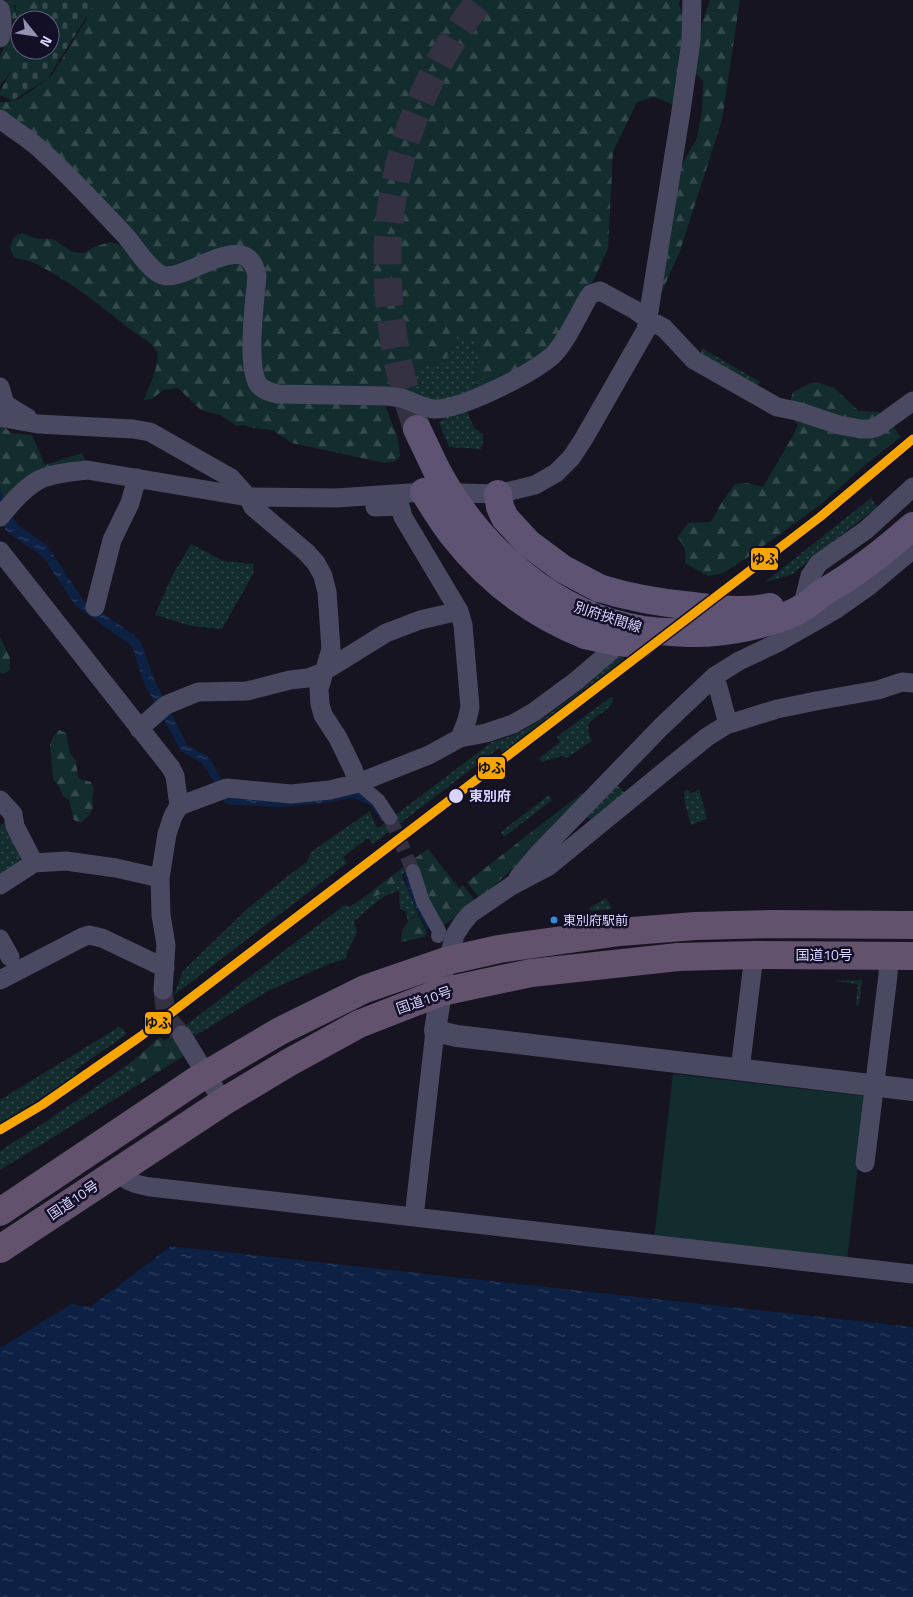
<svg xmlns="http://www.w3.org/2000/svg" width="913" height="1597" viewBox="0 0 913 1597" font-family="'Titillium Web','Noto Sans JP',sans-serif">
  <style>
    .grass { fill: url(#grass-dots) }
    .forest { fill: url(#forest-firs) }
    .cemetery { fill: url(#cemetery-stones) }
    .park { fill: #132c2d }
    .water { fill: url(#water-ripples) }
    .pier { fill: #161421 }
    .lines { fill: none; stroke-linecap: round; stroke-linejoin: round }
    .pedestrian-tunnel { stroke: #333142; stroke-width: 14; stroke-dasharray: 14 7; stroke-linecap: butt }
    .minor-tunnel { stroke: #333142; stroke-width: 19; stroke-dasharray: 19 9; stroke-linecap: butt }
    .primary-tunnel { stroke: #333142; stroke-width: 28; stroke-dasharray: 28 14; stroke-linecap: butt }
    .pedestrian { stroke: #4a4962; stroke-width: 14 }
    .minor { stroke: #4a4962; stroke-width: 19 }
    .tertiary { stroke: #4a4962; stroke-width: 22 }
    .primary { stroke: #5e5373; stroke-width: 28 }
    .trunk { stroke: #62526e; stroke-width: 28 }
    .primary-bridge { stroke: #5e5373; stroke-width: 28 }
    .rail-1-casing { stroke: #130f26; stroke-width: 12 }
    .rail-1 { stroke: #f7a600; stroke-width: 9 }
    .stop-dot { fill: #d9d4ff; stroke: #130f26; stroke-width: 2 }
    .bus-dot { fill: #338bd7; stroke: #130f26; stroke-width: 2 }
    .labels { text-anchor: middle; stroke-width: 5; stroke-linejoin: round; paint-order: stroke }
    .bus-label { font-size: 13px; fill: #d9d4ff; stroke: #130f26; text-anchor: start }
    .street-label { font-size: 14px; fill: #d9d4ff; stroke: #130f26 }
    .stop-label { font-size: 14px; font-weight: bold; fill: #d9d4ff; stroke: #130f26; text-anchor: start }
    .line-badge { stroke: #130f26; stroke-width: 2 }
    .pale-badge-label { font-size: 14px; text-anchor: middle; font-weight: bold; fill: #111 }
  </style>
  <defs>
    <pattern id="grass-dots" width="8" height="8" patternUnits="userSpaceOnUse" patternTransform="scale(1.25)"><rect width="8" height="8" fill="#132c2d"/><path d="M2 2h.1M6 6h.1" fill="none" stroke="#354a4c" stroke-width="1.8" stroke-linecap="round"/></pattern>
    <pattern id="forest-firs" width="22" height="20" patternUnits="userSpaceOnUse" patternTransform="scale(1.25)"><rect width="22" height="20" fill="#132c2d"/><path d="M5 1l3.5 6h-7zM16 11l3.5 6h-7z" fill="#354a4c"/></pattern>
    <pattern id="cemetery-stones" width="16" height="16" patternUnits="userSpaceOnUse" patternTransform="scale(1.25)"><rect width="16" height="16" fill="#132c2d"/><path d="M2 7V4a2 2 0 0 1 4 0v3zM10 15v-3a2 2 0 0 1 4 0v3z" fill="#354a4c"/></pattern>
    <pattern id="water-ripples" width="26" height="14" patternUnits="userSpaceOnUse" patternTransform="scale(1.25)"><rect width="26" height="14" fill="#0d2144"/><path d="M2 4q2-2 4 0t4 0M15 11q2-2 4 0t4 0" fill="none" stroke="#304060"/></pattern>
  </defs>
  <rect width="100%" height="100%" fill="#161421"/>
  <!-- grass -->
  <path class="grass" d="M457 336 475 340 477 392 443 403 403 393 407 370 444 362Z
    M702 348 760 382 755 389 698 356Z
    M466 408 474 428 483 434V442L481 449 449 447 439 422 444 419 442 413Z
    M871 498 877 507 791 575 765 582Z
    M191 544 223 561 254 564 253 574 222 629 191 626 155 615 172 576Z
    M621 655 626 660 504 754 499 748 373 844 368 838 343 857 347 863 174 995 183 971 247 909 289 875 307 862 311 852 370 811 377 829 492 742C499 740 507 738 514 735 551 718 591 682 621 655Z
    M611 697 613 698C611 718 577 714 592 741L566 758 562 756 542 762 539 758 560 742 557 737Z
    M617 784 627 796 594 824 586 815Z
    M688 789 691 794 699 789 707 819 691 825 685 804 684 792Z
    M549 795 552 800 504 837 501 832Z
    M5 822 21 855 19 867 0 877V826Z
    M408 863 415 868 403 873 402 876 419 916 413 917 408 922 406 912 400 909 399 891C382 894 367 910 354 922L357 932 347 953 346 959 331 963 266 992 195 1036 186 1025 346 904 349 907 363 898 371 899 399 883 398 871Z
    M606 898 612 909 591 911 589 908Z
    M862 980 859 1006 856 1005 858 984 834 981Z
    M119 1027 123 1029 127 1034 75 1070 78 1075 0 1124V1100Z
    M133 1061 130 1068 138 1082 141 1083 0 1170V1151L47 1121Z"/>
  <!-- forest -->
  <path class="forest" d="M15 0H43L40 20H20V50H28L0 85V57L11 26 17 18Z
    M92 0H680L679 4 686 25 677 106 654 97 637 102 613 152 608 249 593 281 551 348 477 392 475 341 457 336 444 362 407 370 403 393 280 387 266 383 258 367 259 261 166 271 0 111V102H9L21 98 52 75 85 22Z
    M710 0H740L722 120 680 251 656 305 676 175 697 138 702 111 703 81 693 70 697 23H702Z
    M22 233 38 239H53L72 252 84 253 94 247 110 242 128 246 148 271 227 261 250 268 251 381 389 402 386 408 398 438 400 456 395 461 385 463 292 443 272 430 254 428 243 425 237 426 220 415 201 410 178 388 163 390 152 399 144 400C148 388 160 365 157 353 154 342 139 337 131 330 101 306 70 281 36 264 29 260 21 260 14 258L10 247 14 237Z
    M817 382 834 388 859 411 878 412 886 416 869 425 789 405 793 392 811 383Z
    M911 407 894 428 901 437 870 461 820 505 748 557 723 573 708 576 685 563C686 552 686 546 677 538L688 523 711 522 722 502 735 484 747 483 763 487 794 434 798 425 789 414 840 431Z
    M0 423 11 433 32 435 45 465 82 453 85 460 84 465 5 500 0 489Z
    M0 637 10 658V670L3 674 0 672Z
    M59 730 66 733 70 753 76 761 78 778 91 782 94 789 92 798 93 806 91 813 81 823 74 820 69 800 63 796 60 788 53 779 50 744 54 735Z
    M582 793 585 796 530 852 480 899 467 882Z
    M428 849 459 888 463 885 476 902 444 925 439 923 415 868 408 863Z
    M398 871 399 883 371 899 363 898Z
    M419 916 427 933 424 937 401 942C401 930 406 919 419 916Z
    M173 1035 185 1055 141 1083 131 1075 130 1068 133 1061 160 1037 164 1041Z"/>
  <!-- cemetery -->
  <path class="cemetery" d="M6 0H25L14 5 17 18 11 20Z
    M41 0H97L48 78 12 101 0 95V91L23 50H50V20H35Z"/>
  <!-- park -->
  <path class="park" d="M673 1074 866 1096 847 1260 654 1239Z"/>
  <!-- water -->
  <path class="water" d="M0 489 11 516 19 526 47 545 83 600 134 635 141 642 154 679 187 745 209 757 224 784 356 791 367 795 389 819 383 822 370 805 353 798 324 803 280 807 225 804 222 795 202 763 181 751 144 683 132 646 76 606 43 557 6 531 0 519Z
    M410 870 433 926 427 929 411 898 404 874Z
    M142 1201 913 1292V1597H0V1301L64 1257 81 1259 91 1251 95 1235Z"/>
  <!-- pier -->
  <path class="pier" d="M142 1201 913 1292V1327L171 1246 90 1307 71 1304 0 1348V1301L64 1257 81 1259 91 1251 95 1235Z"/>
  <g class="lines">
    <!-- pedestrian-tunnel -->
    <path class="pedestrian-tunnel" d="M390 818 413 871"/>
    <!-- minor-tunnel -->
    <path class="minor-tunnel" d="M163 990 166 1017 182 1035"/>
    <!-- primary-tunnel -->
    <path class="primary-tunnel" d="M417 429C408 400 398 370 394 340 373 213 403 102 480 0"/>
    <!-- pedestrian -->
    <path class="pedestrian" d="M358 783 378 800 390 818
      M413 871 423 902 439 931 438 936"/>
    <!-- minor -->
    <path class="minor" d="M0 9C3 19 3 28 0 38
      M0 119C11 128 23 135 34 144 66 171 94 203 123 233 134 244 147 269 162 275 185 284 247 224 257 276 255 300 246 364 258 384 263 391 270 392 278 394L386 396C391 397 396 397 401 398 412 401 422 408 434 409 461 410 531 374 552 356 566 343 578 315 588 298L591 294 600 291 635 310 647 319 664 328 694 360 777 407 797 411 839 425 861 429H870L877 427 913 401
      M0 387 5 404 28 418
      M0 417 38 424 133 429 150 432 231 478 248 497 253 507 306 552 316 563 323 576 327 592 331 649 319 689 320 704 323 715 338 738 353 769 358 783
      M0 517C11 504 22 490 37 481 51 473 72 472 87 470L248 497 336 498 424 492 498 494 535 485 556 473 571 458 583 440 646 330 681 111 691 41 692 0
      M0 551 171 768 175 776 179 806
      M95 607 112 540 130 503 137 478
      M801 611 810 576 819 563 866 530 913 487
      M715 676 728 724
      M139 729 166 705 198 692 247 691 290 680 308 678 323 672 386 633 420 620 459 611
      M460 738 486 733 513 724 534 712 576 681 611 651
      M0 800 13 814 15 826 34 863 66 861 116 868 160 878 161 915 166 945 163 990
      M160 878 167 834 173 816 179 806 227 788 291 794 330 790 358 783 429 755 460 738 467 720 470 707 463 625 459 611 403 517 400 506 375 507
      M518 878 540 852 661 727 715 676 739 661 777 643 835 610 869 586 913 549
      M0 885 34 863
      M0 939 10 957
      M445 970 455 935 462 924 470 914 511 886 549 866 676 762 707 737 726 725 777 709 816 701 878 690 902 682 913 683
      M0 980 83 937 89 935 102 938 165 968
      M182 1035 223 1102
      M740 1070 754 955
      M865 1163 888 975 889 955
      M117 1171C127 1182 137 1185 151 1187L913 1274
      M414 1217 435 1031"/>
    <!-- tertiary -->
    <path class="tertiary" d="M441 992 435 1031 457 1036 913 1090"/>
    <!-- primary -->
    <path class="primary" d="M417 429 437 471
      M424 492C433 506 442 521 452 534 487 579 532 614 585 635
      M498 494 500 507 505 518 528 543 563 569 599 588
      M822 593C856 574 884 551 913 526"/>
    <!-- trunk -->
    <path class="trunk" d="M0 1212 195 1081 280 1031 365 989 446 961 499 949 620 932 695 926 772 924 913 925
      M0 1249 223 1102 288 1063 359 1024 441 992 531 973 678 957 754 955 913 956"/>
    <!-- primary-bridge -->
    <path class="primary-bridge" d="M437 471C479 548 554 617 644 630 659 632 675 632 690 633 723 634 776 624 804 607 810 603 816 598 822 593
      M599 588C631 598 661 603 693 606 719 609 744 613 770 607
      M585 635 617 642 641 644"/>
    <!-- rail-1 casing -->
    <g class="rail-1-casing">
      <path id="rail-1" d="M0 1130 42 1105 141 1036 820 517 913 439"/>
    </g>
    <!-- rail-1 -->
    <use href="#rail-1" class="rail-1"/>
  </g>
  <!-- markers -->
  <circle class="stop-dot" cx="456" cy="796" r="8"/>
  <circle class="bus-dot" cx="554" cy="920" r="4.5"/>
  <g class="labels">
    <!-- bus labels -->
    <g class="bus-label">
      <text x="563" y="925">東別府駅前</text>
    </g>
    <!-- street labels -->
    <g class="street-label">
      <text transform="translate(608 617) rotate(18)" y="5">別府挾間線</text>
      <text x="824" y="960">国道10号</text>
      <text transform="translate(424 1000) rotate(-19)" y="5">国道10号</text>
      <text transform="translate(73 1200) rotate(-34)" y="5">国道10号</text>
    </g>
    <!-- stop labels -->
    <g class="stop-label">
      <text x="469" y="801">東別府</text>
    </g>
  </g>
  <g class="line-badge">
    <rect x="750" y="547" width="29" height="24" rx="5" fill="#f7a600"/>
    <rect x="477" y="756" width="29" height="24" rx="5" fill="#f7a600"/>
    <rect x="144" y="1011" width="28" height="24" rx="5" fill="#f7a600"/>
  </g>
  <g class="pale-badge-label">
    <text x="765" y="564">ゆふ</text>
    <text x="491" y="773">ゆふ</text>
    <text x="158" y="1028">ゆふ</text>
  </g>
  <!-- north arrow -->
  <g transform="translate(35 35) rotate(120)"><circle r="24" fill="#130f26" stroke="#625e7d"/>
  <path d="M0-4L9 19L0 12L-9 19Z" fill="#9591b1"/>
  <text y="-8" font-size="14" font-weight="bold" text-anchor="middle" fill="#d9d4ff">N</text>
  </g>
</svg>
